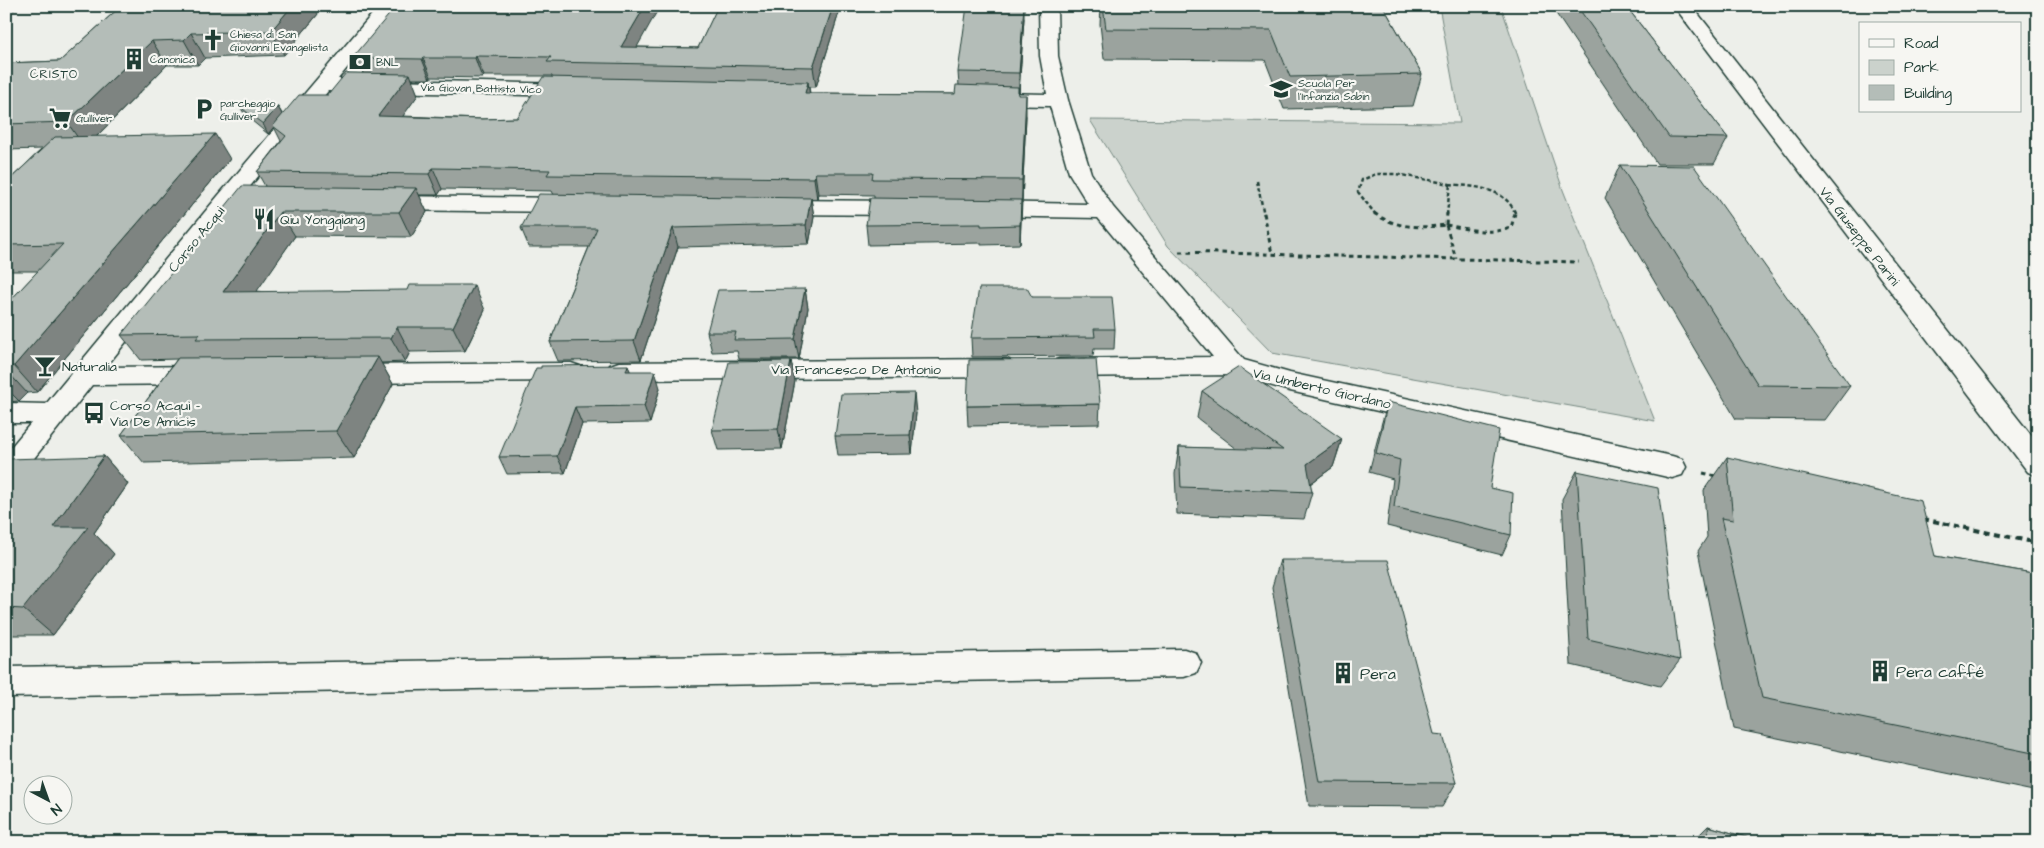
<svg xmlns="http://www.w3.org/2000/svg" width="2044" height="848" viewBox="0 0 2044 848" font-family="'Architects Daughter',sans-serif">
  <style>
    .green { fill: #cbd2cc; stroke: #758880 }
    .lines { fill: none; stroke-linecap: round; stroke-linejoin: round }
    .minor-casing { stroke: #1f3d34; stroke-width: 3 }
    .path-far2 { stroke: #1f3d34; stroke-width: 2.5; stroke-dasharray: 4 2.5; stroke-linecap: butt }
    .path-far1 { stroke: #1f3d34; stroke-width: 3; stroke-dasharray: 4.5 4; stroke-linecap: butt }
    .path { stroke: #1f3d34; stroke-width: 4; stroke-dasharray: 6 4.5; stroke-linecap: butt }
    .minor { fill: #f6f6f2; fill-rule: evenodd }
    .wall { fill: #9ba39e; stroke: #1f3d34; fill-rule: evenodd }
    .shaded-wall { fill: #7e8481; stroke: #1f3d34 }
    .building { fill: #b4bdb8; stroke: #1f3d34 }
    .labels { text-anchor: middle; stroke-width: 4.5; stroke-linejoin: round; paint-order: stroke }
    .far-poi-label { font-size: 11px; fill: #1f3d34; stroke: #f6f6f2; text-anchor: start }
    .far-street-label { font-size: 11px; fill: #1f3d34; stroke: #f6f6f2 }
    .far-neighbourhood-label { font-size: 12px; letter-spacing: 1px; fill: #1f3d34; stroke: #f6f6f2 }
    .poi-label { font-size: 14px; fill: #1f3d34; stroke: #f6f6f2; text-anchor: start }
    .street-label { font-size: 14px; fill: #1f3d34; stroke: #f6f6f2 }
    .near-poi-label { font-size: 16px; fill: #1f3d34; stroke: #f6f6f2; text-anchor: start }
  </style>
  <rect width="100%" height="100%" fill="#edefea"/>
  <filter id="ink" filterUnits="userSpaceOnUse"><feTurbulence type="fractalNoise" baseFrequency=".02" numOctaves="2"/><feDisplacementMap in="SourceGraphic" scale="10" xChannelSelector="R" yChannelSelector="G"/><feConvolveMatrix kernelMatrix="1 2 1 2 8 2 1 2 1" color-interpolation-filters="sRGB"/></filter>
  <g filter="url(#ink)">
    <!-- green -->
    <path class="green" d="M1439 6H1501L1563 190 1655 421 1272 353 1168 246 1090 120 1460 123Z"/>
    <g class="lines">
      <!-- minor casing -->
      <g class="minor-casing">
        <path id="minor" d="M379 6H398L338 79 571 84 578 86 581 90 578 94 571 96 328 91 234 206 106 367 204 366 213 369 217 375 213 381 204 384 92 385 16 481 6 484V453L31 423H6V403L46 404 218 196Z
          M1039 6H1057L1058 56 1068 100 1091 173 1113 207 1244 360 1290 373 1672 456 1682 459 1686 467 1682 475 1672 478 1290 391 1235 375 1059 377 1050 374 1046 368 1050 362 1059 359 1213 357 1098 218 985 216 977 214 974 209 977 204 985 202 1088 204 1069 173 1050 106 989 105 982 103 979 99 982 95 989 93 1047 94 1040 56Z
          M1674 6H1692L2038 444V476L2028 472Z
          M385 196 572 198 580 200 583 205 580 210 572 212 385 210 377 208 374 203 377 198Z
          M775 200 905 201 913 203 916 208 913 213 905 215 775 214 767 212 764 207 767 202Z
          M1006 359 1015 362 1019 368 1015 374 1006 377 619 380 610 377 606 371 610 365 619 362Z
          M571 363 580 366 584 372 580 378 571 381 349 383 340 380 336 374 340 368 349 365Z
          M1184 649 1196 653 1201 663 1196 673 1184 677 6 697V667Z"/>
      </g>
      <!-- path-far2 -->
      <path class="path-far2" d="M1257 181 1264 215
        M1450 184C1475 187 1506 187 1516 215
        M1376 215 1358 192 1362 180 1376 174H1396L1450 184
        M1447 215 1450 184"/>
      <!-- path-far1 -->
      <path class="path-far1" d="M1264 213 1272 254
        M1374 213C1396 229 1421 228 1446 225
        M1446 225C1468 229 1489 235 1511 228L1515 213
        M1446 225 1456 259
        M1446 225 1447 213
        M1179 252 1579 262
        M1703 473 1716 476"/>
      <!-- path -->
      <path class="path" d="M1923 519 2038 543"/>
      <!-- minor -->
      <use href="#minor" class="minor"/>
    </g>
    <!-- wall -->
    <path class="wall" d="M6 6H54L17 7Z
      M121 6 318 14 284 55 205 58 198 65H167L97 136 230 159 37 392 27 393 19 401 6 402V305L38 271H6V183L42 149 6 150V63L60 61Z
      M699 6H841L816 87H809L810 93 955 94 959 86 958 72 1024 18 1019 92H1018V95L1026 116 1020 244 981 245V243L868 245 866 225 874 198V195L818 194 817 199H811L814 217 809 244 678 247 641 360 558 361 550 342 589 247H529L521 228 554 195 552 191 442 189 438 195H419L427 212 411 237 295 236 256 291 485 310 465 351 410 352 405 362 381 363 393 384 354 458 144 463 121 435 177 359 141 360 121 335 265 186 257 172 281 141 274 127 268 134 246 116 240 107H278L283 115 328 95 363 73 355 55 638 47 698 48 717 9H700ZM484 76H552V77L517 118 482 119 402 116 418 95 411 79H430L431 77 482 78Z
      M1101 6H1383L1422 74 1413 106 1284 109 1265 60 1104 59 1100 24Z
      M1551 6H1626L1728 138 1714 164H1657Z
      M1620 165 1850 386 1825 420 1736 419 1605 198Z
      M805 289 808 308 799 359H739L737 351 712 352 707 332Z
      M1032 297 1115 329 1114 349H1094L1093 356 972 357 971 338Z
      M791 361 795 381 782 449 718 450 712 430Z
      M630 371 660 388 650 423 582 424 565 473 507 474 499 457Z
      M1202 391 1342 439 1333 467 1310 484 1312 492 1304 519 1177 514 1175 474 1179 447 1237 449 1197 418Z
      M1388 402 1490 488 1511 535 1502 555 1387 526 1393 479 1369 472 1382 422Z
      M1100 404 1099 424 968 426 967 406Z
      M916 413 912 454 838 455 835 436Z
      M104 456 128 484 94 533 114 554 53 635H6V462Z
      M1727 457 1935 556 2038 574V792L1734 729 1698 551 1707 537 1704 490Z
      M1577 471 1680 660 1660 686 1571 665 1562 499Z
      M1280 560 1434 734 1456 783 1442 807 1309 806 1272 587Z
      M1708 826 1763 842H1692Z"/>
    <!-- shaded-wall -->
    <path class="shaded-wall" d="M6 6H17V7L6 16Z
      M292 6H315L318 14 284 55 271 31Z
      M645 6H660L628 63 621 47Z
      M833 6H841L816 87 813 67Z
      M1024 6V18L1019 92V73Z
      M191 33 205 58 198 65 184 40Z
      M152 41 167 65 85 148 67 122Z
      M476 56 484 76 482 78 475 58Z
      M423 58 431 77 430 79 422 59Z
      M410 74 418 95 388 137 378 116Z
      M808 82 811 103 805 93Z
      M1026 95V116L1022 201V180Z
      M278 107 283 116 268 134 263 124Z
      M215 134 230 159 37 392 14 366Z
      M433 168 442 189 438 195 429 174Z
      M815 173 818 194 817 199 814 178Z
      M416 188 427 212 411 237 399 212Z
      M811 198 814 217 809 244 806 225Z
      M1021 200V219L1020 244V225Z
      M280 212 295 236 239 317 223 292Z
      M673 228 678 247 641 360 634 341Z
      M474 285 485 310 465 351 453 327Z
      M805 289 808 308 799 359 795 339Z
      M397 327 410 352 405 362 391 338Z
      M378 357 393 384 354 458 336 431Z
      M791 361 795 381 782 449 778 429Z
      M628 365 634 382 626 371Z
      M6 370 27 393 19 401 6 388Z
      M655 371 660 388 650 423 644 406Z
      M914 393 916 413 912 454 910 435Z
      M575 407 582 424 565 473 557 456Z
      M1342 439 1333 467 1299 492 1307 464Z
      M104 456 128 484 94 533 114 554 53 635 23 609 53 527Z"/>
    <!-- building -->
    <path class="building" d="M121 6H292L271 31 191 33 184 40 152 41 67 122 6 124V63L60 61Z
      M403 6H645L621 47 698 48 718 6H833L813 67 547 62 551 57 476 56 475 58H423L422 59 357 58 355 55 393 10Z
      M967 6H1024L1019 73 958 72Z
      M1103 6H1383L1422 74 1290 77 1271 30 1106 29Z
      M1577 6H1626L1728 138 1669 137Z
      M346 73 410 74 378 116 482 119 517 118 543 77 808 82 805 93 955 94 956 85 1018 87V95H1026L1022 180 872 179 873 173H815L814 178 547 175 550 170 433 168 429 174 257 172 286 136 273 126 299 95H328Z
      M240 107H278L263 124Z
      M215 134 14 366H6V305L63 244 6 245V183L55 137Z
      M1620 165 1694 166 1850 386 1758 385Z
      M242 186 416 188 399 212H280L223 292 407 290 409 285H474L453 327H397L391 338 196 339 200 334 121 335Z
      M539 194 811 198 806 225 673 228 634 341 550 342 597 228H521Z
      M870 198 1021 200 1020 225 981 226V224L866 225Z
      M979 288H1027L1032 297H1112L1115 329H1094L1095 337 971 338Z
      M805 289 795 339 734 340 736 332H707L718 290Z
      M378 357 336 431 121 435 178 358Z
      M1096 359 1100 404 967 406 969 360Z
      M791 361 778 429 712 430 729 362Z
      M628 365 626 371H655L644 406 575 407 557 456 499 457 536 368H541V366Z
      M1239 367 1342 439 1307 464 1312 492 1181 487 1179 447 1283 450 1202 391Z
      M914 393 910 435 835 436 841 394Z
      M1388 402 1499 430 1490 488 1513 493 1511 535 1394 507 1400 460 1376 453Z
      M104 456 53 527H88L23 609 6 608V462L9 459Z
      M1727 457 1921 501 1935 556 2038 574V754L1762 698 1721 518 1733 520Z
      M1577 471 1658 488 1680 660 1588 639Z
      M1280 560H1388L1434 734 1443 735 1456 783 1319 782Z
      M1708 826 1763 842H1709Z"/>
  </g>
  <!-- icons -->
  <defs>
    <g id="church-bare" transform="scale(1.725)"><path d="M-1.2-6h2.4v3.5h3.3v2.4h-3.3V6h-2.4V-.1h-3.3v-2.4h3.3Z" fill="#1f3d34" stroke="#f6f6f2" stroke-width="2.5" paint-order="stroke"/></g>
    <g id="building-bare" transform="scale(1.725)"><path d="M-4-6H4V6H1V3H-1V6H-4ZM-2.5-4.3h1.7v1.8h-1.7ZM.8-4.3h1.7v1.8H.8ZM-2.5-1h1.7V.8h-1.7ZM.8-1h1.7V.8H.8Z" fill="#1f3d34" stroke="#f6f6f2" stroke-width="2.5" paint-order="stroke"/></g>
    <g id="bank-bare" transform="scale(1.725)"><path d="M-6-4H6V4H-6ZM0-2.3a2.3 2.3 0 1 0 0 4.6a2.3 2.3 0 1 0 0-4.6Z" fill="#1f3d34" stroke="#f6f6f2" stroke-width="2.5" paint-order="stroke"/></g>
    <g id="school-bare" transform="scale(1.725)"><path d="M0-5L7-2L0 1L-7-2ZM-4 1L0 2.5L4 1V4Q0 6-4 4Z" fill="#1f3d34" stroke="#f6f6f2" stroke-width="2.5" paint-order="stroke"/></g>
    <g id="parking-bare" transform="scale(1.725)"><path d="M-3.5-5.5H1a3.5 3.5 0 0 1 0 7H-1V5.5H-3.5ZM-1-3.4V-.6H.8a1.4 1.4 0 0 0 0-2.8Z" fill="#1f3d34" stroke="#f6f6f2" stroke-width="2.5" paint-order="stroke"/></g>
    <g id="supermarket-bare" transform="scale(1.725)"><path d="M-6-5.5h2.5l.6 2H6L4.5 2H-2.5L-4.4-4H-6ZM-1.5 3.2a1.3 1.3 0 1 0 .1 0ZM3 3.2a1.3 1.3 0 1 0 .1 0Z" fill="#1f3d34" stroke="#f6f6f2" stroke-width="2.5" paint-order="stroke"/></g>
    <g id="restaurant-bare" transform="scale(1.725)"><path d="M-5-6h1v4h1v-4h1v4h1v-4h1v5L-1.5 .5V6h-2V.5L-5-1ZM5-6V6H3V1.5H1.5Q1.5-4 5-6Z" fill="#1f3d34" stroke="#f6f6f2" stroke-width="2.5" paint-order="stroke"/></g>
    <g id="bar-bare" transform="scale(1.725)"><path d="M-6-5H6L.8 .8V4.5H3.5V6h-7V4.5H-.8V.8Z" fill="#1f3d34" stroke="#f6f6f2" stroke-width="2.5" paint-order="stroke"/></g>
    <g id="bus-bare" transform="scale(1.725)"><path d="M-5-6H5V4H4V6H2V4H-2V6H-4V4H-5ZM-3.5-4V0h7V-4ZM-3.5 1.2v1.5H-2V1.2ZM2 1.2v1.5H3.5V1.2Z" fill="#1f3d34" stroke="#f6f6f2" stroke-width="2.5" paint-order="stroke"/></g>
  </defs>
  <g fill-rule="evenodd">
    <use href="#church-bare" x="213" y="40"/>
    <use href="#building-bare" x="134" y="59"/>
    <use href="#bank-bare" x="360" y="62"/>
    <use href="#school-bare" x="1281" y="89"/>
    <use href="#parking-bare" x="204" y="109"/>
    <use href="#supermarket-bare" x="60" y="118"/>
    <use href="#restaurant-bare" x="264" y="219"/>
    <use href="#bar-bare" x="45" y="366"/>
    <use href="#bus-bare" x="94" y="413"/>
    <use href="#building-bare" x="1880" y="671"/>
    <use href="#building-bare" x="1343" y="673"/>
  </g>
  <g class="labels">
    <!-- far-poi labels -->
    <g class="far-poi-label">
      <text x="230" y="38">Chiesa di San<tspan x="230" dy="13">Giovanni Evangelista</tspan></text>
      <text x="150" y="63">Canonica</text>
      <text x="376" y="66">BNL</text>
      <text x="1298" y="87">Scuola Per<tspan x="1298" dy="13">l'Infanzia Sabin</tspan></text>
      <text x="220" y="107">parcheggio<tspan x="220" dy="13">Gulliver</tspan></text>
      <text x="76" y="122">Gulliver</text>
    </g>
    <!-- far-street labels -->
    <g class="far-street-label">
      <text transform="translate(481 88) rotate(1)" y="4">Via Giovan Battista Vico</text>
    </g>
    <!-- far-neighbourhood labels -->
    <g class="far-neighbourhood-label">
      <text x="54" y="78">CRISTO</text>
    </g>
    <!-- poi labels -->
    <g class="poi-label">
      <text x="280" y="224">Qiu Yongqiang</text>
      <text x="62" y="371">Naturalia</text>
      <text x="110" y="410">Corso Acqui -<tspan x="110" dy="16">Via De Amicis</tspan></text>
    </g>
    <!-- street labels -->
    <g class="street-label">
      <text transform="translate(1860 236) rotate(52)" y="5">Via Giuseppe Parini</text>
      <text transform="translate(196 239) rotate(-51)" y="5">Corso Acqui</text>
      <text x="856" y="374">Via Francesco De Antonio</text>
      <text transform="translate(1322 388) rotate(13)" y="5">Via Umberto Giordano</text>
    </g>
    <!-- near-poi labels -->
    <g class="near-poi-label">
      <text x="1896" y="677">Pera caffé</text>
      <text x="1360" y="679">Pera</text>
    </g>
  </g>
  <!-- margin -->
  <rect width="2044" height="848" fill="none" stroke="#f6f6f2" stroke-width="25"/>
  <rect x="12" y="12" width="2019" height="823" fill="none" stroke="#1f3d34" stroke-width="2" filter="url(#ink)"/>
  <!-- legend -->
  <rect x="1859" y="22" width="162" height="90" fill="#f6f6f2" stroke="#a0aca6"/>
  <rect x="1869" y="39" width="25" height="8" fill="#f6f6f2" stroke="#a0aca6"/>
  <text x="1904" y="48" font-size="15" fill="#1f3d34">Road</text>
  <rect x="1869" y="60" width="25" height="15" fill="#cbd2cc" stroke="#a0aca6"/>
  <text x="1904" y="72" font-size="15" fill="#1f3d34">Park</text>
  <rect x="1869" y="85" width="25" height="15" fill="#b4bdb8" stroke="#a0aca6"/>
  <text x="1904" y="98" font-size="15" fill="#1f3d34">Building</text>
  <!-- north arrow -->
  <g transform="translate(48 800) rotate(139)"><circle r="24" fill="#f6f6f2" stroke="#a0aca6"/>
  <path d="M0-4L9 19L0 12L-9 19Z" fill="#1f3d34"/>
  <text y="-8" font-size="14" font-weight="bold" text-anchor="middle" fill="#1f3d34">N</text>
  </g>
</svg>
